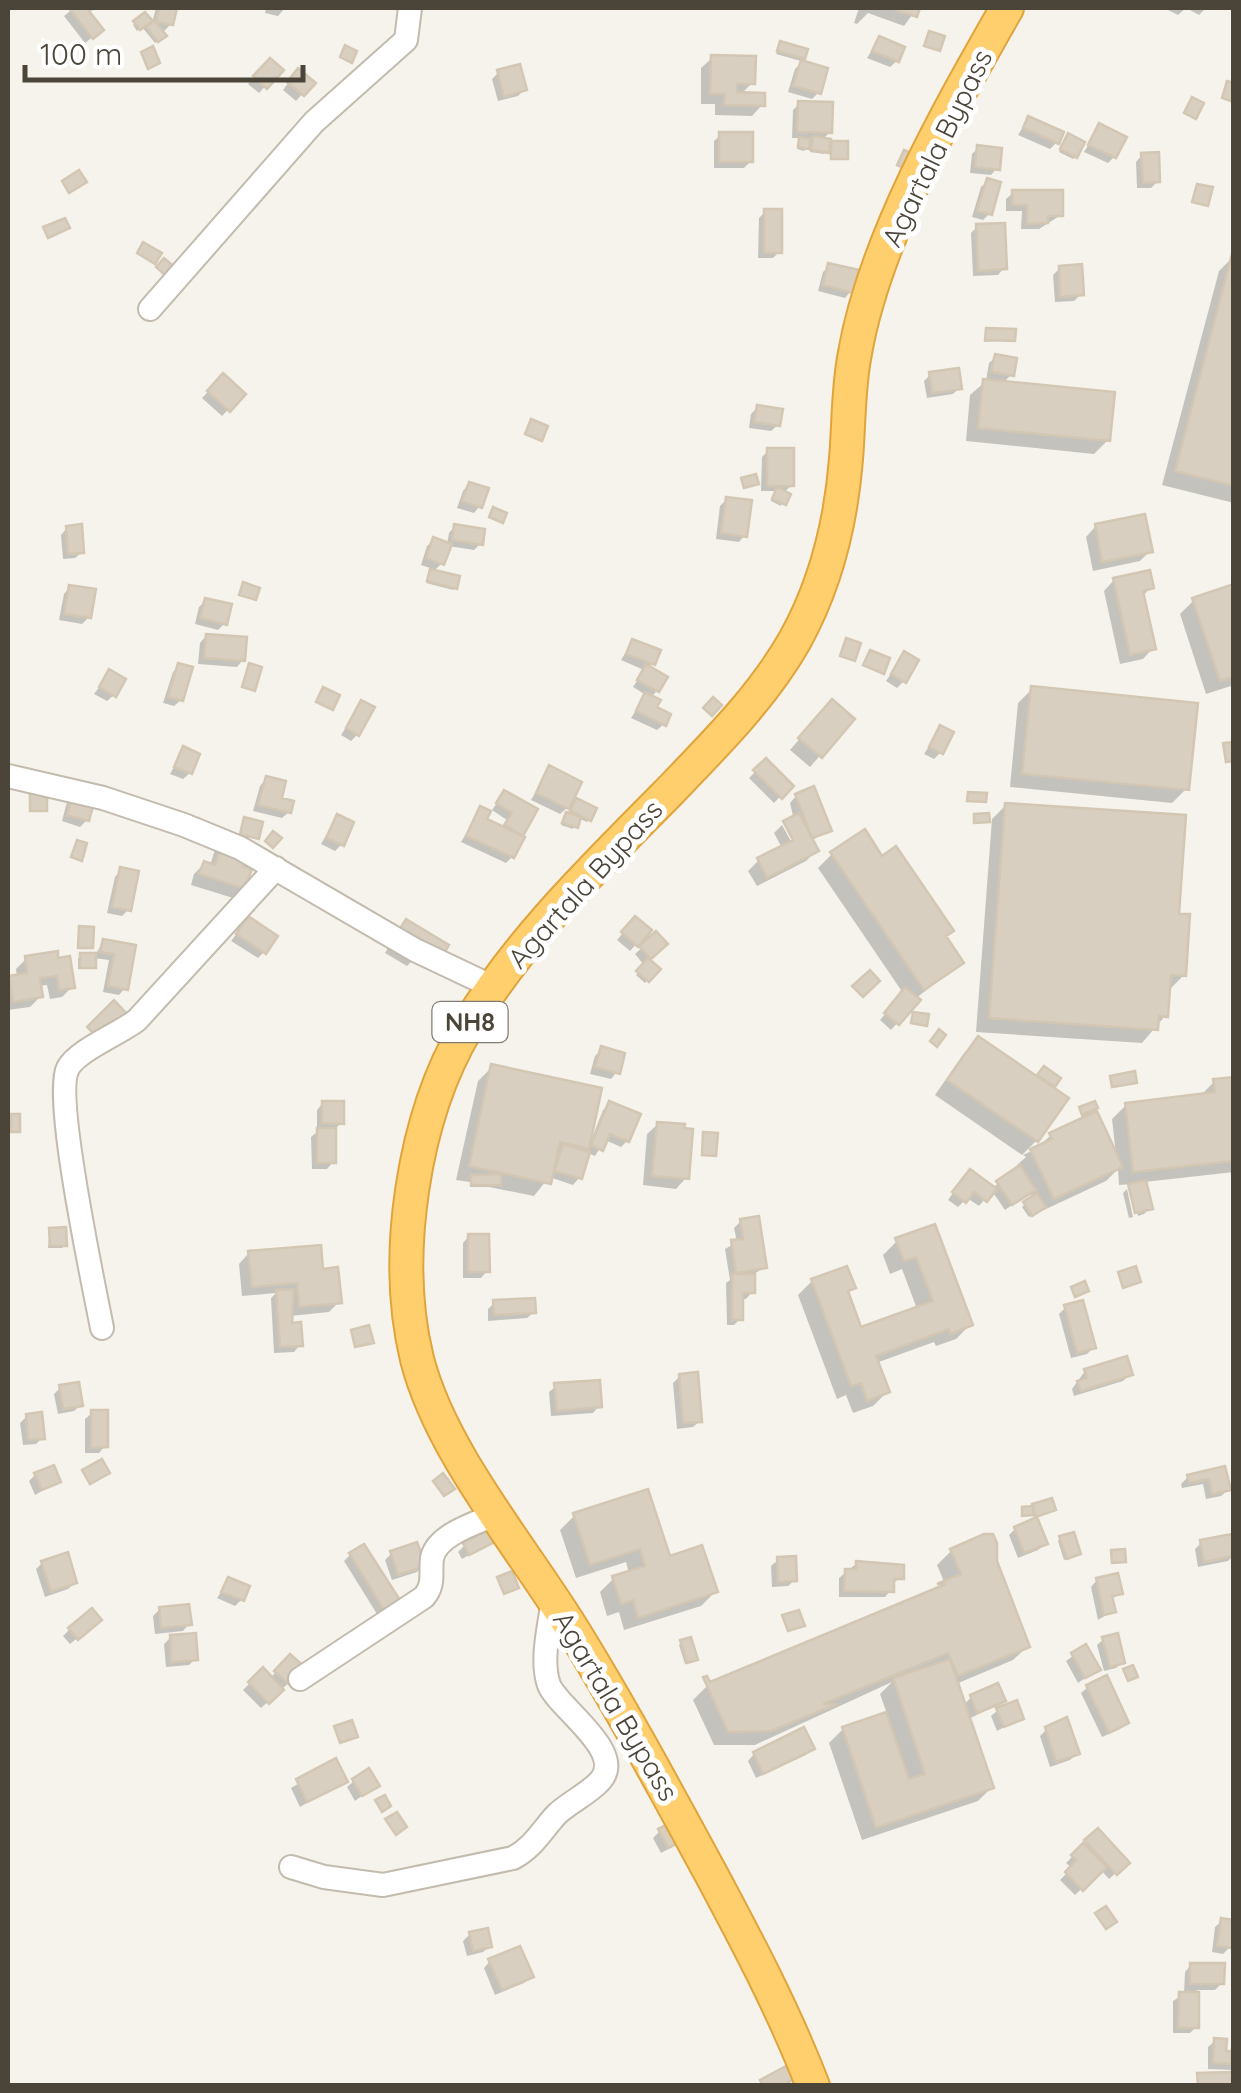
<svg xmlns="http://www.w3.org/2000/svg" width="1241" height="2093" viewBox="0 0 1241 2093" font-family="Quicksand,sans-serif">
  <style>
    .shadow { fill: #0003 }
    .building { fill: #d8cfc1; stroke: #d3c7b4; stroke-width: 2.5 }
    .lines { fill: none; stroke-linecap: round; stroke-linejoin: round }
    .minor-casing { stroke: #c2bbae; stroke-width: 26 }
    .highway-casing { stroke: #e0a43c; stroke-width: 36 }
    .minor { stroke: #fff; stroke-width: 22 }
    .highway { stroke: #ffcf6e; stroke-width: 32 }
    .labels { text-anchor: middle; stroke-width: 10; stroke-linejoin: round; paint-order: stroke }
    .shield { fill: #fff; stroke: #817c74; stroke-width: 2.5 }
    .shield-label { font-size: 25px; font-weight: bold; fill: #4b4439 }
    .street-label { font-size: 28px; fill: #4b4439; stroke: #fff }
  </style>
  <rect width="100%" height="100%" fill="#f6f3ec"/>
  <!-- shadow -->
  <path class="shadow" d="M74 8H90L86 12 94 36 85 43 64 16Z
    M156 8H174L171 24 164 31 158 29 163 36 155 43 142 27 137 31 133 25 145 15 152 23Z
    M266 8H285L278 16 265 13Z
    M859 8H917L904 26 868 13 857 24 854 23Z
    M1164 8H1186L1178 15Z
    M1186 8H1206L1199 15Z
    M879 39 897 61 890 67 867 58Z
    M780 44 803 58 801 61 776 54Z
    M712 58 753 82 740 95 762 105 752 116 715 115V104H701V68Z
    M270 61 280 70 259 93 248 84Z
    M801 63 818 93 812 99 788 92 795 69Z
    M498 73 524 90 518 96 498 101 492 79Z
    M292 78 312 83 296 101 283 90Z
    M799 104 830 132 822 140 827 149 832 143 845 158 842 160H830V148L824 154 810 152 811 144 804 151 797 149 802 138H792L793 110Z
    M1028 119 1057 142 1050 149 1018 135Z
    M1100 126 1114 157 1108 163 1084 152Z
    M721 135 751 161 744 168H714V141Z
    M1066 139 1075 157 1073 159 1059 152Z
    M978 148 997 168 991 175 970 173 972 154Z
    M1142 155 1158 181 1151 188H1137L1136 162Z
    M987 181 989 214 983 220 972 217 981 187Z
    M1013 193 1061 215 1039 229H1021L1022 211H1006V199Z
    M765 212 779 252 773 258H758L759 218Z
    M977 227 1004 268 998 275 973 276 971 233Z
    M1233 257H1234V503L1162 485 1219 271Z
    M829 266 851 291 845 298 818 291 823 272Z
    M1060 268 1081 294 1074 301 1055 302 1053 275Z
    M987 331 1013 340 984 342Z
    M996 357 1011 375 1003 383 1108 440 1094 454 966 441 970 395 986 381 989 363Z
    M931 374 959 388 953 394 927 398 924 381Z
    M223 376 243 394 222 416 202 398Z
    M758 407 778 425 771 431 749 428 751 414Z
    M768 451 792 485 783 493 781 506 771 501 775 491H761L762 457Z
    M469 484 480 506 474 513 457 508 463 491Z
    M727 499 745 535 739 542 716 539 720 506Z
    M455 526 480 544 474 550 448 546 442 563 433 572 455 587 453 590 426 583 433 569 421 565 427 546 434 540 447 545 449 533Z
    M1096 526 1150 551 1140 561 1093 571 1086 537Z
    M67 528 82 552 75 558 63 559 61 535Z
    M1114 580 1151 587 1142 597 1153 648 1143 659 1120 664 1104 591Z
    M70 587 89 617 82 624 59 620 64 594Z
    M1234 587V685L1206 694 1180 614 1194 600Z
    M206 600 224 624 218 630 195 624 199 607Z
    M206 636 243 660 237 667 198 664 200 643Z
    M632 642 652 664 648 668 657 691 650 698 664 724 657 730 631 718 646 695 633 687 644 670 621 660Z
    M904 654V681L897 688 886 681Z
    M179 666 181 700 174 706 163 703 173 672Z
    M110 673 114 695 107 701 94 694Z
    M1032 689 1186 789 1172 803 1010 787 1018 703Z
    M362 703 357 735 351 741 341 735Z
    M822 713 852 719 810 767 790 750Z
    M1234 713V740H1232L1231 716Z
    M941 728V752L934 759 924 754Z
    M184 749 190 773 183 779 170 774Z
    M766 761 790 786 774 803 749 778Z
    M550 768 567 808 560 814 531 800Z
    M266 779 289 812 282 818 253 811 260 786Z
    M504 793 535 810 512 857 506 863 461 842 481 809 484 820 502 829 507 820 492 810Z
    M796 796 829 830 811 841 816 851 806 861 757 886 748 871 759 860 782 848 774 833 782 825 797 852 801 850 790 803Z
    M68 798 87 820 80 827 62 821Z
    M574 804 589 819 587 822 578 818 573 829 561 825Z
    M1006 805 1176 916 1184 975 1170 989 1165 1016 1142 1043 976 1032 992 819Z
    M337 817 342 844 335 851 321 844Z
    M245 820 257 837 249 838 240 867 243 888 233 898 191 885 194 874 204 864 210 866 216 846 238 840Z
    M832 854 943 937 961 963 915 999 917 1001 891 1030 880 1020 903 993 818 868Z
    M121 870 129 909 122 916 107 913 115 877Z
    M248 919 264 952 258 958 231 941Z
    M635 919 649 930 630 951 617 940Z
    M400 928 413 960 407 966 385 953Z
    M656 935 665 944 647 960 657 969 645 983 636 975 644 965 635 954Z
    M103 941 133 947 125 988 119 995 103 992 109 960 94 958 91 969H78V958L95 956Z
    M55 954 72 987 62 997 50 999 47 985 39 986 40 997 30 1007 8 1010V981L17 977 16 969 26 959Z
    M978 1039 1036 1079 1041 1071 1058 1078 1050 1088 1036 1141 1022 1155 935 1095 964 1053Z
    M602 1049 617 1072 611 1079 590 1074 595 1056Z
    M492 1067 589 1137 592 1138 603 1110 610 1104 627 1141 621 1147 605 1140 595 1156 588 1153 579 1178 573 1185 549 1177 534 1196 489 1187H470V1182L456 1180 478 1081Z
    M1234 1079V1172L1144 1182 1150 1208 1144 1214 1138 1216 1132 1187H1128L1132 1184 1119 1185 1118 1169 1106 1181 1029 1217 1022 1207 1033 1199 1030 1192 1005 1210 992 1191 979 1206 967 1198 958 1207 948 1200 964 1178 992 1188 1019 1169 1017 1165 1026 1157 1023 1155 1036 1149 1051 1135 1116 1155 1112 1119 1126 1105 1199 1097 1215 1081Z
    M323 1103 342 1122 335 1129 333 1162 327 1169H312L311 1137 317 1132V1110Z
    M658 1124 686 1178 676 1189 643 1185 647 1134Z
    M1127 1189 1133 1217 1129 1218 1123 1193Z
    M741 1221 764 1268 752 1275V1292L746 1299H740V1319L734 1325H727L726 1283 730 1280 725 1249 737 1242 734 1228Z
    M934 1227 970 1325 956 1339 936 1346 934 1342 876 1363 887 1392 873 1406 853 1413 846 1395 837 1399 798 1295 812 1281 853 1287 846 1294 860 1331 917 1309 902 1269 890 1274 883 1255 897 1241Z
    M50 1230 64 1245 62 1248H48Z
    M469 1236 487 1271 481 1278H463V1243Z
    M249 1253 320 1272 339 1302 329 1312 290 1316 289 1325 300 1345 294 1352 274 1353 271 1298 276 1293 242 1296 239 1264Z
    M494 1303 534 1312 527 1318 488 1321V1309Z
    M1066 1307 1093 1348 1087 1354 1071 1358 1059 1314Z
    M1085 1371 1130 1374 1123 1381 1074 1396 1072 1389Z
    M680 1376 700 1421 693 1427 677 1429 673 1383Z
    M556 1386 599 1406 593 1413 551 1416 549 1392Z
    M60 1388 81 1405 74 1411 58 1414 54 1394Z
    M92 1413 105 1446 99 1453H85V1419Z
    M27 1416 42 1438 36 1444 23 1445 20 1423Z
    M1223 1469 1228 1490 1221 1496 1206 1499 1203 1484 1182 1488 1181 1484 1188 1477Z
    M35 1475 58 1482 35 1495 29 1481Z
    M1034 1506 1053 1510 1034 1517 1045 1544 1038 1550 1018 1558 1009 1535 1015 1529 1035 1521 1032 1512 1021 1517 1023 1509Z
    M574 1516 668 1559 715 1592 701 1606 624 1630 619 1612 607 1616 600 1592 614 1578 629 1573 626 1562 576 1578 560 1530Z
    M1060 1538 1076 1556 1064 1560 1058 1541Z
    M494 1541 462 1559 458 1552 465 1545Z
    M1201 1543 1234 1555 1228 1561 1198 1567 1195 1549Z
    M951 1551 995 1562 1027 1640 1028 1646 1013 1660 956 1684 964 1705 971 1697 996 1686 1003 1700 996 1706 968 1719 992 1787 978 1801 862 1840 829 1743 843 1729 887 1714 880 1694 892 1682 755 1745H714L693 1700 707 1686 940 1589 945 1584 937 1565Z
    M391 1554 423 1565 417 1572 392 1580 385 1560Z
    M350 1555 390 1606 377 1614 344 1561Z
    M778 1560 795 1580 788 1586 772 1587 771 1566Z
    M42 1563 75 1583 68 1589 45 1597 36 1569Z
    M857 1563 901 1578 891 1584V1590L885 1597H839V1578Z
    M229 1580 241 1600 235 1606 217 1598Z
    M1097 1580 1120 1593 1111 1600 1113 1611 1098 1620 1091 1587Z
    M160 1609 189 1624 183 1631 155 1634 153 1616Z
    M92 1626 70 1644 63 1636 69 1630Z
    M171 1637 195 1659 189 1665 166 1667 164 1644Z
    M1104 1639 1122 1662 1116 1668 1104 1671 1097 1645Z
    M681 1643 695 1659 693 1662 685 1664 679 1645Z
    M1085 1647 1098 1669 1078 1683 1066 1661Z
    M290 1658 303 1670 261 1708 243 1690 263 1670 270 1678Z
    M1088 1687 1126 1722 1120 1729 1102 1737 1081 1693Z
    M998 1710 1021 1718 997 1731 991 1716Z
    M1046 1730 1077 1754 1070 1760 1050 1767 1040 1736Z
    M812 1748 806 1755 756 1778 748 1761 754 1754Z
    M335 1762 345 1781 300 1807 291 1788Z
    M354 1781 376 1785 355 1801 347 1787Z
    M660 1831 681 1842 661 1853 653 1838Z
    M1097 1832 1127 1863 1109 1879 1101 1870 1075 1895 1060 1880 1072 1868 1066 1863Z
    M1222 1921 1230 1947 1223 1954 1212 1952 1215 1927Z
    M470 1934 490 1946 483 1952 467 1956 463 1941Z
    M490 1961 531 1976 524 1983 495 1995 484 1968Z
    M1191 1965 1222 1983 1215 1990H1197L1196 2027 1190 2033H1173V2001L1184 1994 1185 1972Z
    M1234 1998V2039H1231V2000Z
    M1215 2041 1224 2053H1234V2070L1208 2069V2047Z"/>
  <!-- building -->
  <path class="building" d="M69 8H94L89 11 104 30 93 39Z
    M159 8H177L173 25 156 22Z
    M889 8H920L917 17Z
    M145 12 153 21 140 30 133 21Z
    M154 20 167 36 158 42 146 27Z
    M929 31 945 36 940 51 924 46Z
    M879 36 905 47 899 62 872 51Z
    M780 41 808 49 805 59 777 51Z
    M345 45 357 51 352 63 340 57Z
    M153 46 160 63 148 69 141 52Z
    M711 55 756 56 755 84H737V92L765 93V106L724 105 725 94H710Z
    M270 58 284 70 267 89 253 76Z
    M801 60 828 68 821 94 793 86Z
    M520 64 527 90 504 97 497 70Z
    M298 68 316 83 304 96 287 82Z
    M1227 81 1234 83V102L1222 98Z
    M1192 97 1204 103 1196 119 1184 113Z
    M798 101 833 102 832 133 797 132Z
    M1028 116 1064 132 1059 144 1023 128Z
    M1099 123 1127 137 1116 158 1088 145Z
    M719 132H753V162H719Z
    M1068 133 1085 142 1077 158 1060 149Z
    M813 136 831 139 829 153 811 150Z
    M799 137 810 139 809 149 798 147Z
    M831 141H848V159H831Z
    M977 145 1002 148 1000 170 975 167Z
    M904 150 918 156 911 171 897 165Z
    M1159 152 1160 182 1143 183 1141 153Z
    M79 170 87 182 69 193 62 181Z
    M987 178 1001 182 992 215 977 211Z
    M1197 184 1213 187 1208 206 1192 202Z
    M1012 190H1063V216H1048V223L1027 224V205H1012Z
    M764 209H782V253H764Z
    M65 218 70 228 48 238 43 227Z
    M1005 223 1007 269 978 271 976 224Z
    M143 242 162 253 155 264 137 253Z
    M1232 254 1234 255V486L1175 471Z
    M164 258 185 276 176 285 156 267Z
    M828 263 859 270 853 293 823 285Z
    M1082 264 1084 295 1060 297 1059 266Z
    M986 328 1016 329 1015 341 985 340Z
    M995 354 1017 358 1014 376 991 372Z
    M959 368 962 389 932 393 929 372Z
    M223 373 246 394 230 412 207 391Z
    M983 379 1115 392 1110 441 978 428Z
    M757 405 783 409 780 426 754 422Z
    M531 419 548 426 542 441 525 434Z
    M767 448H794V486H767Z
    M756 474 759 484 744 488 741 478Z
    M469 482 489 488 482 508 462 501Z
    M777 487 791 494 786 505 772 499Z
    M726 497 752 500 747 537 721 533Z
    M493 507 507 513 503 523 489 517Z
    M1145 514 1153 552 1102 562 1095 524Z
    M82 524 84 553 68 554 66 526Z
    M454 524 485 529 483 545 452 540Z
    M433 537 452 544 444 565 426 558Z
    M430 569 460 576 457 589 427 581Z
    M1150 570 1154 588 1143 591 1156 649 1130 655 1113 578Z
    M243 582 260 588 256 600 239 595Z
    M1234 584V677L1220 681 1192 598Z
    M69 585 96 589 91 618 64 614Z
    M205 598 232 604 227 625 200 618Z
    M206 634 247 637 245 661 204 658Z
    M846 638 861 643 855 661 840 656Z
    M632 639 661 650 655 665 626 654Z
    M870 650 890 658 884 674 863 665Z
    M904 651 919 660 906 683 891 674Z
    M178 663 193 667 183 701 168 697Z
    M249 663 262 667 255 691 242 687Z
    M646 664 668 677 659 692 637 680Z
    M109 669 126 679 116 697 99 687Z
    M1031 686 1198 703 1189 790 1022 774Z
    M323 687 340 695 333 710 316 702Z
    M645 692 661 700 657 707 671 714 666 726 636 711Z
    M713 697 722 705 712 716 703 708Z
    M832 699 855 719 822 758 798 738Z
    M361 700 375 707 359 736 346 728Z
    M940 725 954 732 943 754 929 747Z
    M1233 742 1234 761 1226 762 1223 743Z
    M183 746 200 754 192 774 174 767Z
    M766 758 794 786 782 799 753 770Z
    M549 765 582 782 569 809 536 793Z
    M266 776 286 781 282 798 294 801 291 813 258 805Z
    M814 786 832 831 812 838 795 794Z
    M74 789 96 795 89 821 67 815Z
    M504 790 538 809 523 836 504 825 512 813 496 803Z
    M968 792 987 793 986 802 967 801Z
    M30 793H47V811H30Z
    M576 798 597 808 591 821 570 811Z
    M1005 803 1186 815 1179 914H1190L1186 976 1171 975 1168 1017 1159 1016 1158 1030 989 1018Z
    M480 806 491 811 487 819 525 837 514 858 466 836Z
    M566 812 581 817 578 828 562 823Z
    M799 813 819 851 767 878 757 858 793 840 783 821Z
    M989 813 990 822 974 823V814Z
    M337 814 354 822 344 846 326 838Z
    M244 817 263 822 259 839 240 834Z
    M865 829 882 856 896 846 954 931 946 936 964 963 924 990 830 852Z
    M273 831 282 838 273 848 265 841Z
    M226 833 251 841 243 866 252 869 245 889 199 874 204 861 215 865Z
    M77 840 87 843 82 861 71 857Z
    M120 867 139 871 131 911 112 907Z
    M248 916 278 936 266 954 236 934Z
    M635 916 652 930 638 947 621 932Z
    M406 919 449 945 439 962 390 945Z
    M79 926 94 927 93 948H78Z
    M656 931 668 944 651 959 639 946Z
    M103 939 136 945 128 990 108 986 114 954 100 952Z
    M58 951V958L70 956 75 988 59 990 57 976 40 978 43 997 13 1002 9 976 27 973 25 956Z
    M80 953H96V968H80Z
    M648 958 661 969 649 982 636 971Z
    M870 970 880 981 863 997 852 986Z
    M905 987 921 1000 899 1025 884 1013Z
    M114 1000 127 1014 100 1040 87 1027Z
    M913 1012 929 1014 927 1026 911 1023Z
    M939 1029 946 1035 937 1047 930 1041Z
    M978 1036 1069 1098 1038 1142 947 1080Z
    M601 1046 625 1053 620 1074 595 1067Z
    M491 1064 602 1088 589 1149 560 1142 551 1184 469 1166Z
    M1044 1066 1061 1078 1055 1087 1037 1075Z
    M1135 1071 1137 1083 1112 1087 1110 1076Z
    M1234 1077V1161L1133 1172 1125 1103 1215 1092 1213 1079Z
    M322 1101H344V1124L322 1123Z
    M609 1101 641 1114 629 1142 610 1134 603 1151 591 1145Z
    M1095 1101 1098 1108 1082 1115 1079 1107Z
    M1097 1111 1123 1167 1054 1199 1030 1149 1052 1139 1049 1133Z
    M11 1114H20V1132H11Z
    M657 1122 685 1124 684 1128 693 1129 689 1179 652 1176Z
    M317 1128H336V1163H317Z
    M703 1132 718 1133 716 1156 702 1155Z
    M563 1144 590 1152 582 1179 554 1171Z
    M1020 1165 1036 1190 1012 1205 996 1181Z
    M970 1169 997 1189 987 1202 974 1192 966 1203 952 1192Z
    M501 1174V1185H471V1175Z
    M1146 1180 1153 1209 1135 1213 1128 1184Z
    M1037 1193 1046 1207 1032 1216 1023 1202Z
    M759 1216 767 1268 736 1273 731 1240 743 1239 740 1219Z
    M935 1224 973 1325 950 1334 949 1329 876 1356 890 1392 867 1401 861 1383 851 1386 811 1279 847 1266 856 1288 848 1291 861 1327 933 1301 916 1257 904 1261 895 1238Z
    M66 1227 67 1246H50L49 1228Z
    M468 1234H489L490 1272H468Z
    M321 1245 323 1269 338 1267 342 1303 299 1307 297 1283 252 1287 248 1251Z
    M1136 1266 1141 1282 1123 1288 1118 1272Z
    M732 1274H755V1293H743V1320H732Z
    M1085 1281 1089 1291 1075 1297 1071 1287Z
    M294 1289 292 1323 301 1322 303 1346 280 1347 276 1290Z
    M535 1298 536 1313 494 1315 493 1300Z
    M1083 1300 1096 1348 1077 1353 1064 1305Z
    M369 1325 374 1343 355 1347 351 1330Z
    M1127 1356 1133 1375 1081 1391 1077 1381 1087 1378 1084 1369Z
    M698 1372 702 1422 683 1423 679 1374Z
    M600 1380 602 1407 557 1411 554 1383Z
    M79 1382 83 1406 63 1409 59 1385Z
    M91 1410H108V1447L91 1448Z
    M42 1412 45 1439 28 1440 26 1414Z
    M102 1459 110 1473 90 1484 82 1470Z
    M54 1465 61 1482 42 1490 34 1473Z
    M1225 1466 1231 1490 1212 1494 1209 1479 1189 1483 1187 1475Z
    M443 1473 455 1489 444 1496 433 1481Z
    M648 1489 670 1556 702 1545 718 1592 638 1618 633 1600 621 1604 612 1576 645 1566 640 1549 590 1565 573 1513Z
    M1052 1498 1056 1510 1036 1517 1032 1504Z
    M1033 1506V1515L1022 1516V1507Z
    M1037 1517 1048 1544 1024 1553 1014 1527Z
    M491 1529 497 1541 469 1555 463 1543Z
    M1074 1532 1081 1554 1067 1559 1059 1536Z
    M984 1534H993L997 1543V1561L1030 1647 958 1676 948 1653 823 1704H837L771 1731 728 1732 703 1677 707 1676 710 1682 946 1584H937L961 1574 950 1549Z
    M1232 1534 1234 1556 1204 1562 1200 1540Z
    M417 1542 426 1566 398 1575 390 1551Z
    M364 1544 400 1600 384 1610 349 1553Z
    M1125 1549 1126 1562 1112 1563 1111 1550Z
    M68 1552 77 1583 51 1592 41 1561Z
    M796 1556 797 1581 778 1582 777 1557Z
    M856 1561 904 1565V1579H894V1592L844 1591 845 1569H856Z
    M512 1571 519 1588 504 1594 497 1577Z
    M1118 1573 1123 1594 1112 1596 1116 1612 1104 1615 1096 1578Z
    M228 1577 250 1586 244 1601 221 1592Z
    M189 1604 192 1625 161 1628 159 1607Z
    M92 1608 102 1620 78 1640 68 1628Z
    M799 1610 805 1626 788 1631 782 1615Z
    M196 1633 198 1660 171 1662 170 1635Z
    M1118 1633 1125 1663 1110 1667 1102 1637Z
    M691 1637 698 1660 687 1663 680 1640Z
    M1086 1644 1101 1670 1085 1678 1071 1653Z
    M290 1654 307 1669 291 1686 274 1671Z
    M950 1659 994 1788 876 1828 842 1727 886 1712 909 1779 925 1774 893 1678Z
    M1133 1665 1138 1677 1128 1681 1123 1669Z
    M263 1667 284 1690 269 1704 248 1682Z
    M1107 1675 1129 1723 1109 1733 1086 1685Z
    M998 1683 1006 1701 977 1713 970 1695Z
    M1017 1700 1024 1719 1004 1727 996 1708Z
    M1067 1717 1080 1754 1056 1762 1045 1727Z
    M352 1720 358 1737 340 1743 334 1726Z
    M804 1727 815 1749 763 1774 753 1752Z
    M336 1758 348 1782 307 1802 296 1779Z
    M369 1768 380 1786 362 1796 352 1779Z
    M385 1795 391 1806 382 1812 375 1800Z
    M397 1812 407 1827 396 1835 385 1819Z
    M680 1818 690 1837 668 1848 658 1829Z
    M1098 1828 1130 1863 1117 1875 1084 1840Z
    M1083 1843 1107 1867 1083 1891 1065 1872 1076 1860 1071 1855Z
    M1106 1906 1117 1922 1106 1929 1095 1913Z
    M1221 1918 1234 1920 1232 1948 1217 1946Z
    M488 1928 492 1947 473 1951 469 1932Z
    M520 1946 534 1977 502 1990 488 1959Z
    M1190 1963H1225L1224 1984H1190Z
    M1179 1992H1199V2028H1178Z
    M1214 2038 1227 2039 1226 2051H1232L1231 2064 1213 2063Z
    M790 2064 797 2077 782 2086H763L760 2080Z
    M1232 2072V2086H1198L1197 2073Z"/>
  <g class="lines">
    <!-- minor casing -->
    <g class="minor-casing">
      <path id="minor" d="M150 309 314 122 406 40 410 8
        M8 776 103 798 184 825 240 848 415 950 493 987
        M102 1328C94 1286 53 1096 68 1068 78 1050 119 1034 137 1020L276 868
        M300 1679 424 1597C435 1584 430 1573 432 1558 437 1534 477 1523 497 1514
        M291 1867 324 1877 383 1885 513 1858C533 1848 542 1830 557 1814 570 1802 588 1794 600 1781 627 1752 558 1708 549 1685 540 1660 550 1624 553 1599"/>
    </g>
    <!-- highway casing -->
    <g class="highway-casing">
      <path id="highway" d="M813 2086C784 2011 748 1943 710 1872 667 1793 624 1713 576 1635 526 1552 441 1454 417 1359 392 1257 413 1117 467 1027 519 940 596 866 667 794 713 746 762 698 795 640 826 584 841 522 846 459 849 424 848 387 855 353 875 238 950 108 1007 8"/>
    </g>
    <!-- minor -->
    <use href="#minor" class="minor"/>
    <!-- highway -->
    <use href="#highway" class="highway"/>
  </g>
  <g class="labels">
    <!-- shield labels -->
    <rect class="shield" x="432.5" y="1002" width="75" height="40" rx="8"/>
    <g class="shield-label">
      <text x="470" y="1031">NH8</text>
    </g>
    <!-- street labels -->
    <g class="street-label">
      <text transform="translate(937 148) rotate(-64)" y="10">Agartala Bypass</text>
      <text transform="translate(585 884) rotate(-48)" y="10">Agartala Bypass</text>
      <text transform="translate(616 1706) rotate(59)" y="10">Agartala Bypass</text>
    </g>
  </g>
  <!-- border -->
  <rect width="1241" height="2093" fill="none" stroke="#4b4439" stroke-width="20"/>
  <!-- scale -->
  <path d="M25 65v15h278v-15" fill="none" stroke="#4b4439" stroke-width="5"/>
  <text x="40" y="65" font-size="30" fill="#4b4439" stroke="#ffffff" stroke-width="8" paint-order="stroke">100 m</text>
</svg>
